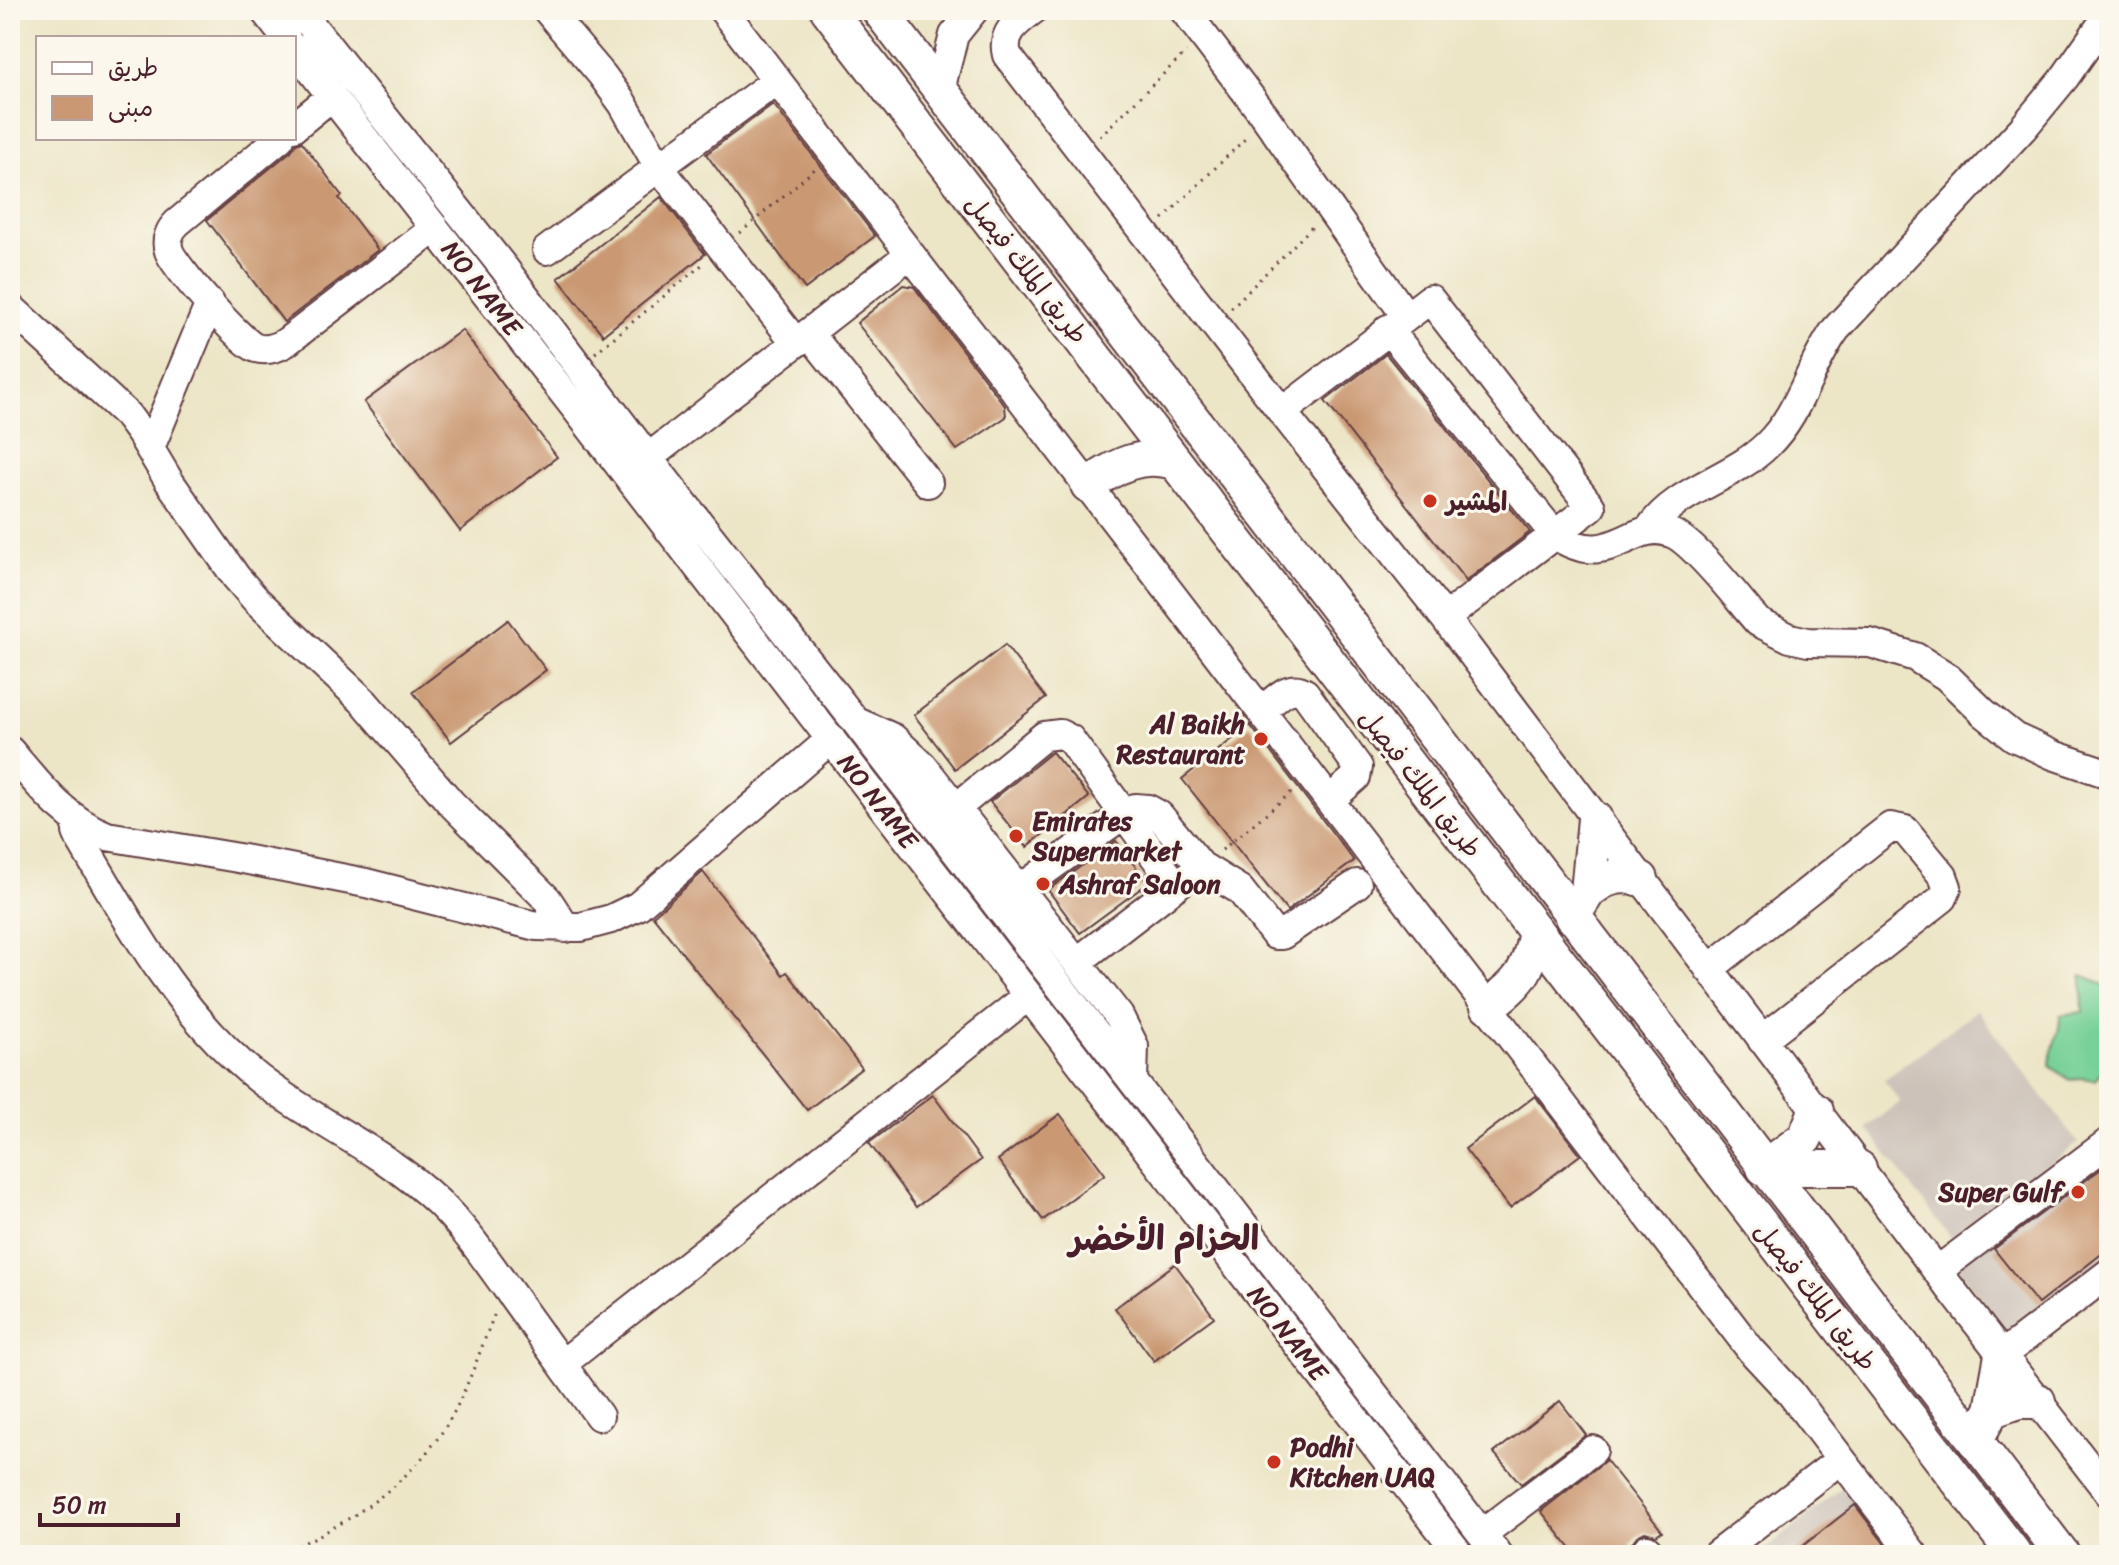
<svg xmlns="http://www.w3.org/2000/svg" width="2119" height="1565" viewBox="0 0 2119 1565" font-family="Sriracha,'Playpen Sans Arabic',sans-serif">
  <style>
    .industrial { fill: #ccc2b9 }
    .green { fill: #78d197; stroke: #617861; stroke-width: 2 }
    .building { fill: #ca9973 }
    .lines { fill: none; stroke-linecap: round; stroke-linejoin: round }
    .minor-casing { stroke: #623d42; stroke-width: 32 }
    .major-casing { stroke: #623d42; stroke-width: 38 }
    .path { stroke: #623d42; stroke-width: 3; stroke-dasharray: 2 6; stroke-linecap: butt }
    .minor { stroke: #fff; stroke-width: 28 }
    .major { stroke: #fff; stroke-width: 34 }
    .poi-dot { fill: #c8321e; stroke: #fbf7ec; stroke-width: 3 }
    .labels { text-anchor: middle; stroke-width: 6; stroke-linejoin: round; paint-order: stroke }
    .street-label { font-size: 26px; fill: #4a1f2b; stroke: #fbf7ec }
    .poi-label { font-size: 26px; font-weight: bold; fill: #4a1f2b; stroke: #fbf7ec; text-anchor: start }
    .district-label { font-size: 34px; font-weight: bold; fill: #4a1f2b; stroke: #fbf7ec }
  </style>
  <rect width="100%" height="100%" fill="#fbf7ec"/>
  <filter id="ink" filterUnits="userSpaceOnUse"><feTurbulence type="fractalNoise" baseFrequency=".0125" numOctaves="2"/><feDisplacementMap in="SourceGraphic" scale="16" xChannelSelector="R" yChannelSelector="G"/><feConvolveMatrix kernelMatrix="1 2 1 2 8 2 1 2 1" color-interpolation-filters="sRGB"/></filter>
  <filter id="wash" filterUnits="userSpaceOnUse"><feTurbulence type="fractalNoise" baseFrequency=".006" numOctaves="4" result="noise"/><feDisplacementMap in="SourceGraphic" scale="32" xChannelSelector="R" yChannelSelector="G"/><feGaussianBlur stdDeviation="1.8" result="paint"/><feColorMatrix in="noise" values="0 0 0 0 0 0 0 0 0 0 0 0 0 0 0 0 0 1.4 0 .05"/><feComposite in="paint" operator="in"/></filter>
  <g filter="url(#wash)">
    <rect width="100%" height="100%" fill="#ece5c6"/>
    <!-- industrial -->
    <path class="industrial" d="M1977 1010 2078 1143 1952 1239 1867 1128 1900 1102 1884 1080Z
      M2109 1126V1287L2023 1354 1945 1252Z
      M1845 1485 1898 1555 1857 1504 1791 1555H1759Z"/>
    <!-- green -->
    <path class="green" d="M2082 975 2109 986V1072L2105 1068 2096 1080 2080 1078 2070 1080 2050 1066C2050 1044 2061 1036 2060 1015L2083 1012Z"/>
    <g id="blocks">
      <!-- building -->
      <path class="building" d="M773 104 875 236 805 289 706 154Z
        M302 142 342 196 339 198 378 250 284 322 207 220 291 151 296 144Z
        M661 197 705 254 603 335 558 278Z
        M903 285 914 287 1005 406 1006 417 957 450 857 323Z
        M462 330 557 457 460 531 364 402Z
        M1386 354 1530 532 1466 581 1325 401Z
        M508 620 546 670 451 742 413 692Z
        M1005 645 1046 698 955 769 914 715Z
        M1250 725 1354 861 1287 911 1182 779Z
        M1052 752 1089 797 1027 847 990 802Z
        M1116 841 1148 883 1080 933 1048 890Z
        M703 872 783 975 787 972 862 1068 807 1110 653 916Z
        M933 1095 981 1160 916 1207 869 1143Z
        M1535 1096 1580 1155 1510 1208 1465 1149Z
        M1060 1114 1105 1174 1043 1220 998 1160Z
        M2109 1163V1248L2038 1304 1994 1249Z
        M1175 1264 1214 1317 1154 1361 1115 1308Z
        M1560 1401 1586 1435 1521 1484 1494 1453Z
        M1606 1460 1662 1531 1656 1535 1645 1532 1637 1536 1631 1544 1632 1555H1576L1541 1511Z
        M1855 1505 1893 1555H1791Z"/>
    </g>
  </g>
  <g filter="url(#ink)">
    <use href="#blocks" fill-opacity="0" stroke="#623d42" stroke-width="2"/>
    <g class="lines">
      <!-- minor casing -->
      <g class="minor-casing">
        <path id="minor" d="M264 10 286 38
          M299 10 504 268 648 458 856 722 1498 1555
          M547 10 602 75 623 104 659 167 796 343
          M723 10 1751 1350 1790 1392 1914 1555
          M1033 10C1017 22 1001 33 1007 55L1282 412 1445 618 1937 1271 2109 1493
          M1184 10 1266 118 1406 316
          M294 48 576 409 1460 1555
          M940 90 954 35 974 10
          M294 127 332 96
          M280 138 177 223C170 230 165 240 169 251 174 266 241 343 256 348 266 351 276 348 285 343L435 228
          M547 250 777 80
          M10 307 127 415 141 434 169 481 236 577 256 600 365 703 451 803 547 899 566 928
          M1388 329 1554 534C1612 574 1630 517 1671 533 1694 541 1740 602 1758 622L1790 638 1808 642 1870 643 1915 657 1946 676 1984 713 2014 737 2053 755 2109 774
          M809 333 928 483
          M1282 412 1430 299 1591 507 1445 618
          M150 448 210 303
          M648 458 910 254
          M1649 530C1674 490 1734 478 1767 445 1801 412 1809 366 1836 329L2023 128 2065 77 2109 14
          M1262 711C1275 700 1289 682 1305 693L1358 767 1356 777 1330 800
          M859 723 893 738 923 766 1119 1016 1134 1046 1133 1080
          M10 751C39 785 64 819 107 836L238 858 366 883 536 926 581 927 611 919 638 906 831 739
          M956 808 1044 736 1060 734 1070 739 1176 886
          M78 822 77 832 81 841C132 927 178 1014 258 1078 316 1123 386 1152 438 1202 464 1227 485 1258 506 1287 537 1330 568 1373 599 1416
          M1020 889 1124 814 1135 808 1148 809 1159 815 1201 866 1240 890 1275 935H1282L1357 884
          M1077 962 1191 874
          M1709 969 1890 827 1905 830 1943 876 1947 887 1943 898 1762 1040
          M1937 1271 2109 1142
          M2002 1355 2109 1273
          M562 1364 1028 996
          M1482 1534 1593 1450
          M1647 1549 1652 1555
          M1716 1555 1840 1460"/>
      </g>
      <!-- major casing -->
      <g class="major-casing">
        <path id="major" d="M828 10 2015 1555
          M879 10 2063 1555
          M1088 485C1117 466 1139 452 1175 462
          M1588 892C1604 877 1621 873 1641 879
          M1572 917 1588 892 1595 819
          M1488 1006C1521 982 1529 971 1536 931
          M1764 1168H1859
          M1764 1168 1805 1138 1816 1111
          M1992 1410 2019 1401H2038
          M1975 1441 1992 1410 2002 1355"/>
      </g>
      <!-- path -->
      <path class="path" d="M1100 136 1186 52
        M1163 219 1249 135
        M740 233 816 168
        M1231 308 1313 226
        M595 353 703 264
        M1222 850 1293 791
        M276 1555C342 1528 407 1488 446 1426 467 1392 480 1350 495 1313"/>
      <!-- minor -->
      <use href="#minor" class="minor"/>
      <!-- major -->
      <use href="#major" class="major"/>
    </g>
  </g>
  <!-- markers -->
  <g class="poi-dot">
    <circle cx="1430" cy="501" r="8"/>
    <circle cx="1261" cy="739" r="8"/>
    <circle cx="1016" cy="836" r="8"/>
    <circle cx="1043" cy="884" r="8"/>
    <circle cx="2078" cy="1192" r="8"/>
    <circle cx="1274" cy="1462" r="8"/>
  </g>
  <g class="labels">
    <!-- street labels -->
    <g class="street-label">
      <text transform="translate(1027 269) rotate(52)" y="9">طريق الملك فيصل</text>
      <text transform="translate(482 288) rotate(52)" y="9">NO NAME</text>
      <text transform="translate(1421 783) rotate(52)" y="9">طريق الملك فيصل</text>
      <text transform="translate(878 801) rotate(52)" y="9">NO NAME</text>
      <text transform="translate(1816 1296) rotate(52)" y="9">طريق الملك فيصل</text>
      <text transform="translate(1288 1333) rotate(52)" y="9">NO NAME</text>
    </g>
    <!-- poi labels -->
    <g class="poi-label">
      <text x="1446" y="510">المشير</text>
      <text x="1245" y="733" text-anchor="end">Al Baikh<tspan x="1245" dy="30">Restaurant</tspan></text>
      <text x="1032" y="830">Emirates<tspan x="1032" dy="30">Supermarket</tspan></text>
      <text x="1059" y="893">Ashraf Saloon</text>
      <text x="2062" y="1201" text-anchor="end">Super Gulf</text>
      <text x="1290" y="1456">Podhi<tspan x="1290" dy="30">Kitchen UAQ</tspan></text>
    </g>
    <!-- district labels -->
    <g class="district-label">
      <text x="1164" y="1250">الحزام الأخضر</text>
    </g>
  </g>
  <!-- margin -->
  <rect width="2119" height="1565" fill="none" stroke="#fbf7ec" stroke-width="40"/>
  <!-- legend -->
  <rect x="36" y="36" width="260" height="104" fill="#fbf7ec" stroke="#b4a19f" stroke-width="2"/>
  <rect x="52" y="62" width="40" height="12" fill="#ffffff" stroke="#b4a19f" stroke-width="2"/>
  <text x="108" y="76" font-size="24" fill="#4a1f2b">طريق</text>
  <rect x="52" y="96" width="40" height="24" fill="#ca9973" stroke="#b4a19f" stroke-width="2"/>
  <text x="108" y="116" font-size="24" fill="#4a1f2b">مبنى</text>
  <!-- scale -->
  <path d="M40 1513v12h138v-12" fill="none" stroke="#4a1f2b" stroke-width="4"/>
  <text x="52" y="1513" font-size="24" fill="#4a1f2b" stroke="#fbf7ec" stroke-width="6" paint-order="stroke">50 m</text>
</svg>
